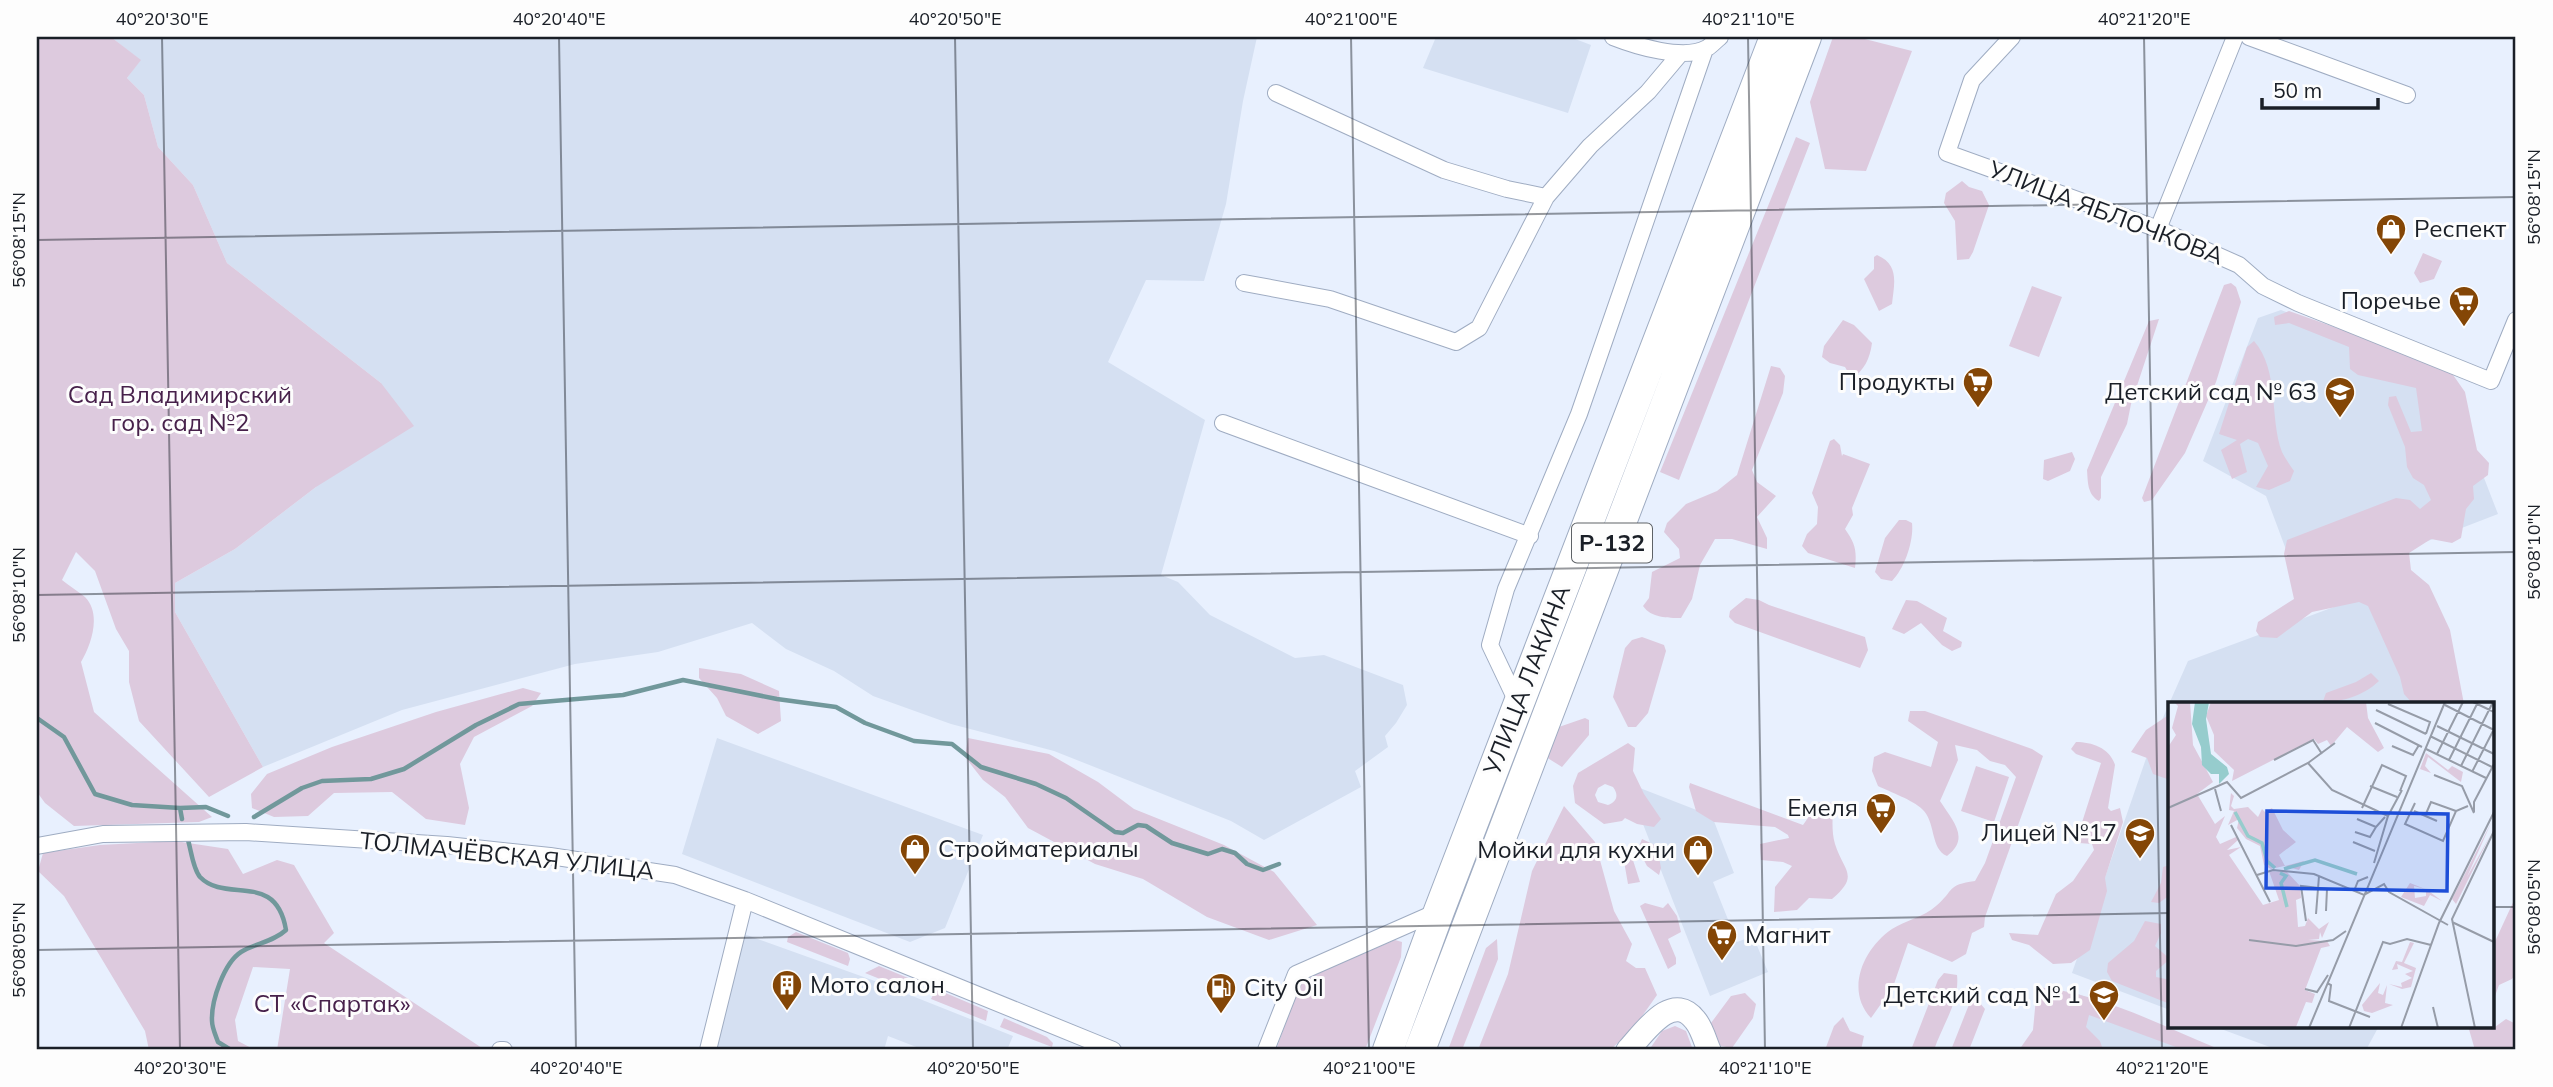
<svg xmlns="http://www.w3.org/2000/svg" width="2553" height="1087" viewBox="0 0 2553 1087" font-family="Mulish,sans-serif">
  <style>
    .built { fill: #d5e0f2 }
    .green { fill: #ddcade; fill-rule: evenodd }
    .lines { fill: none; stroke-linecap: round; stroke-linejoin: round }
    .stream { stroke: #71989b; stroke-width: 4.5 }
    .street-casing { stroke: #9facc2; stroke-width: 18 }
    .secondary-casing { stroke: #9facc2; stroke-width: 25 }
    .highway-casing { stroke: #9facc2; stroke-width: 32 }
    .street { stroke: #fff; stroke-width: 16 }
    .secondary { stroke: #fff; stroke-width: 23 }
    .highway { stroke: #fff; stroke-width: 30 }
    .ticks { fill: none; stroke: #1a1f27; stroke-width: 2; stroke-opacity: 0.45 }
    .labels { text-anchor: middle; stroke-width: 6; stroke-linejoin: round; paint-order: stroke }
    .shield { fill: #fdfdfd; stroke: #5e6267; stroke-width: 2 }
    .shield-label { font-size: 23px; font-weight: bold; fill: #1a1f27 }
    .street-label { font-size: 24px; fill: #1a1f27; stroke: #fdfdfd }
    .poi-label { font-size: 24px; fill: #1a1f27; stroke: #fdfdfd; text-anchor: end }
    .park-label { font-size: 24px; fill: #47214b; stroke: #fdfdfd }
    .inset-river { fill: none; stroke: #96cccd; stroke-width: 3.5 }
    .inset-road { fill: none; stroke: #969ca8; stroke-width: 2 }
    .view { fill: #1d4ed8; fill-opacity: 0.15; stroke: #1d4ed8; stroke-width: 3.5 }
    .inset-edge { fill: none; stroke: #1a1f27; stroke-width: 3.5 }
    .neatline { fill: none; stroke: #1a1f27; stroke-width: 2.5 }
    .ticks-label { font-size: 18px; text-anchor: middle; fill: #1a1f27 }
  </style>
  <rect width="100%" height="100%" fill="#e8f0fe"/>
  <!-- built -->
  <path class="built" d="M111 37H1257L1243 101 1226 204 1204 281 1146 280 1108 362 1205 420 1161 575 1178 582 1210 615 1295 658 1324 655 1403 685 1407 705 1396 723 1385 736 1388 747 1355 771 1361 787 1264 840 1231 821 1054 751 951 724 873 696 834 671 786 649 752 623 658 652 575 664 402 710 263 767 175 612V583L235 549 316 487 381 383 227 263 193 185 158 147 144 95 127 78 140 60Z
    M1436 37H1570L1591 45 1568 113 1423 68Z
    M2281 310 2445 377 2498 514 2301 590 2266 496 2203 461 2258 318Z
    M2393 585 2453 704H2170V1010L2072 973 2150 747 2188 661Z
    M717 738 983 835 945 928 910 942 682 854Z
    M1627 783 1712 816 1734 873 1713 882 1737 942 1753 936 1768 972 1710 996Z
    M744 934 872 980 1013 1036 1007 1050H924L888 1036 884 1050H715Z
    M2076 993 2213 1050H2051Z
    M2213 1026H2379L2366 1050H2278Z"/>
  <!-- green -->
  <path class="green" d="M37 37H111L141 60 127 78 144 95 158 147 193 185 227 263 381 383 414 426 316 487 235 549 175 583V612L263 767 209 797 139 721 129 682V651L116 629 95 571 76 552 62 580C69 586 78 591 85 597 102 614 91 645 81 662L94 712 212 817 199 822 74 826 45 803 37 792Z
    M1833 37H1857L1912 51 1866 171 1825 169 1810 102Z
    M1796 137 1810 143 1679 480 1660 472Z
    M1962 181 1969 187 1982 191 1989 205 1973 252 1969 259 1957 260 1955 221 1944 203 1946 193Z
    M2423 253 2442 261 2434 279 2420 283 2414 273Z
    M1877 255C1900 265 1894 284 1892 304L1879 311 1864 279 1874 269V257Z
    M2231 283 2236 287 2241 302 2216 382 2185 453 2152 500 2144 502 2142 498 2224 285Z
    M2032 286 2062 297 2039 357 2009 346Z
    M2289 311 2425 359 2451 372 2465 392 2477 450 2489 463 2488 475 2473 486 2474 499 2466 509 2461 538 2452 543 2431 539 2409 553 2411 570 2429 585 2450 630 2464 704H2413L2404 694 2400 677 2368 606 2359 602 2312 612 2277 638 2260 637 2256 631 2258 622 2294 599 2284 554 2287 540 2396 498 2410 500 2420 509 2431 500 2424 485 2413 478 2407 467 2405 447 2388 405 2389 397 2396 396 2411 432 2422 431 2416 388 2358 375 2350 369 2349 347 2289 323 2275 325 2274 317Z
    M2159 319 2131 404 2127 424 2101 477V498L2099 501C2087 494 2088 482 2087 470L2149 321Z
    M1843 320 1854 325 1872 343C1870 359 1864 370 1852 379L1845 367 1830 363 1822 357 1824 346Z
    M2254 341C2280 371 2269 418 2282 452 2285 458 2290 465 2294 471L2290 481 2269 490 2256 487 2268 466 2258 443 2248 439 2240 444 2247 472 2232 479 2221 450 2237 440 2219 434 2247 347Z
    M1771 366 1780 368 1785 376 1783 393 1752 470 1757 482 1776 496 1757 517 1767 538V549L1732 539H1715L1700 565 1692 599 1681 618C1668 618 1651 618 1643 606L1649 598 1652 572 1680 558 1679 549 1664 532 1667 523 1686 504 1717 491 1737 475Z
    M1834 439 1840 445 1842 456 1843 454 1870 464 1852 508 1853 515 1845 529C1855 543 1857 550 1855 568L1808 553 1802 546 1807 534 1817 524 1818 507 1812 493 1830 441Z
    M2072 452 2075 459 2070 471 2048 481 2043 479 2044 460Z
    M1899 520H1906L1912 523C1914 540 1905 568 1892 581L1881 579 1875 572 1885 538Z
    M1746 598 1759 600 1769 605 1865 637 1868 650 1860 668 1735 623 1729 617 1730 611Z
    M1906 600 1917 601 1947 618 1943 631 1962 642 1961 647 1952 651 1942 645 1921 623 1904 634 1892 629Z
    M1642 637 1664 645 1666 651 1648 713 1636 727H1628L1613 697 1625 648 1632 640Z
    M699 668 741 674 779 691 781 721 758 734 726 716 717 698 699 678Z
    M2371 673 2379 681C2362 697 2344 700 2322 704L2326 693 2356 682Z
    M523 688 541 693 532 706 474 737 460 764 469 808 465 825 426 819 392 792 334 793 308 816 274 817 252 808 251 794 267 774 332 747 436 712Z
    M1910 711H1925L2032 749 2043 756 1985 917 1984 927 1972 933 1966 954 1952 962 1908 943 1893 987 1871 1018C1845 990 1863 949 1892 929 1906 920 1924 917 1936 906 1955 890 1946 885 1975 881L1985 863 2016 777 2005 765 1990 761 1977 750 1955 745 1958 760 1940 801C1952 820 1971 838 1947 856 1930 849 1936 821 1922 809 1913 800 1890 792 1878 786L1872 771 1874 757 1885 752 1931 767 1938 742 1908 721Z
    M2170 714V780L2153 774 2147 758 2131 752 2146 730Z
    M1585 718 1589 720V735L1562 767 1546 757 1556 728Z
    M968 738 1049 754 1098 782 1134 809 1224 845 1274 872 1317 925 1269 940 1207 917 1143 879 1095 864 1028 828 1005 797 983 780 965 757Z
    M2076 742C2092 742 2110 748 2115 765L2108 808 2111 811 2120 808 2123 822 2105 878 2107 891 2090 950 2071 963 2053 964 2029 945 2012 940 2009 933 2038 935 2056 894 2073 881 2094 850 2092 844 2079 843 2077 838 2101 763 2076 754 2071 749Z
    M1628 743 1635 748 1633 771 1644 794 1661 819 1654 827 1637 824 1625 818 1622 821 1604 824 1575 803 1573 786 1578 773ZM1605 784 1613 787C1619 795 1617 802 1608 805L1598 802 1595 795 1598 788Z
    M1976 766 2009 777 1994 822 1961 811Z
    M1690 783 1803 825 1819 802 1833 803C1833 816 1831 831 1835 844 1844 872 1860 875 1832 899L1809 898 1797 910 1774 912 1775 887 1792 866 1783 862 1761 860 1760 844 1789 838 1788 835 1775 827 1714 822 1696 811 1689 787Z
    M1564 806 1595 842 1614 911 1632 944 1626 961 1636 968H1645L1657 995 1633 1029 1610 1050H1478L1508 974 1532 871Z
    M1642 839 1657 846 1661 868 1659 875 1647 866 1638 849Z
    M175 841 228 849 243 874 277 860 294 865 334 933 324 943 485 1050H277L290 969 253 967 235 1020 238 1041 255 1050H149L145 1031 64 896 38 871 43 853 100 845Z
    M1622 850 1631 854 1640 882 1628 884Z
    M2170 865V895L2159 903 2151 902 2161 883 2163 867Z
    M2516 896V927L2514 930 2516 973 2512 979 2499 985 2495 996 2492 997V948Z
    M1645 903 1663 908 1668 903 1677 916 1681 932 1668 939 1676 958V964L1668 969 1640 906Z
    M2145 921 2161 924V933L2155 946 2170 959 2156 971V977L2166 979 2170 982V1004L2112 981 2107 972 2108 963 2134 941Z
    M796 932 848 953 850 959 848 966 787 942 788 937Z
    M1497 939 1498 959 1462 1050H1448L1486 948Z
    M1395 940 1402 942 1401 957 1365 1050H1276L1299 986 1315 974Z
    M879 966 923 984 920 995 865 973Z
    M1944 973 1957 975C1960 1001 1942 1026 1934 1050H1911L1938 980Z
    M2037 987C2101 993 2162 1026 2221 1050H2184L2089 1015 2086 1027 2100 1041 2103 1050H2019L2033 1030Z
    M936 989 988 1011 986 1021 931 999Z
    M1745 993 1756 1004 1753 1018 1732 1048 1721 1046 1710 1034 1711 1023 1731 996Z
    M1970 1002H1979L1985 1009 1969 1050H1951Z
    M1843 1017 1850 1031 1864 1036 1861 1050H1825L1834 1026Z
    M1004 1018 1047 1037 1053 1043 1052 1047 1000 1027Z
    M2506 1019 2516 1024V1046L2512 1050H2475L2468 1026 2492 1024 2495 1027Z
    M1675 1026 1686 1031 1693 1050H1649L1662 1031Z"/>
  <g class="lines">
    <!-- stream -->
    <path class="stream" d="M37 718 64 737 95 794 132 805 180 808 182 819
      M180 808 206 807 228 816
      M254 817 302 788 322 781 371 779 404 769 476 725 519 704 623 695 683 680 777 699 836 707 865 723 914 741 952 744 981 767 1036 784 1066 798 1115 832 1123 833 1138 825 1146 826 1172 843 1208 854 1222 849 1235 853 1247 864 1263 870 1279 864
      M188 840C191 850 193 869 200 877 226 904 276 870 286 930 273 942 256 943 241 952 224 963 211 1001 212 1021 212 1028 216 1036 218 1042L231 1050"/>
    <!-- street casing -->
    <g class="street-casing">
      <path id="street" d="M1613 37C1636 46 1684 61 1707 48 1712 45 1716 40 1720 37
        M2012 37 1972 80 1947 153 2158 229 2239 265 2263 286 2298 303 2491 381 2516 320
        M2249 37 2407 95
        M1276 93 1444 170 1507 189 1546 197 1590 146 1648 92 1680 54
        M2158 229 2235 37
        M1244 283 1330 299 1456 342 1479 328 1546 197
        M1223 423 1530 536
        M1518 704 1490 645 1506 589 1579 414 1705 49
        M37 846 103 834 246 832 447 845 550 856 675 875 745 900 1113 1050
        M500 1050H504
        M708 1050 745 900
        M1266 1050 1296 974 1439 911"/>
    </g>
    <!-- secondary casing -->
    <g class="secondary-casing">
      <path id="secondary" d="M1628 1050C1644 1033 1672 990 1695 1020 1702 1028 1705 1041 1709 1050"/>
    </g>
    <!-- highway casing -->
    <g class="highway-casing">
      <path id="highway" d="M1388 1050 1439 911 1775 37
        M1420 1050 1806 37"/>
    </g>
    <!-- street -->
    <use href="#street" class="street"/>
    <!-- secondary -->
    <use href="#secondary" class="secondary"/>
    <!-- highway -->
    <use href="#highway" class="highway"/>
  </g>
  <!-- ticks -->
  <path class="ticks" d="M162 37 180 1050M559 37 576 1050M955 37 973 1050M1351 37 1369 1050M1748 37 1765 1050M2144 37 2162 1050M37 240 2516 197M37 595 2516 552M2492 907H2516M37 950 2170 913"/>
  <!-- icons -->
  <defs>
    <g id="shop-pin" transform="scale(1.575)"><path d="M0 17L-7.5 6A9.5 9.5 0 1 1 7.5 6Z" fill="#844606" stroke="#fdfdfd"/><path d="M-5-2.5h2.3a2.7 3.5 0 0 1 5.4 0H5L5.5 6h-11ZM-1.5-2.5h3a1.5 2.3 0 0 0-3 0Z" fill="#fff"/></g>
    <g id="supermarket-pin" transform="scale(1.575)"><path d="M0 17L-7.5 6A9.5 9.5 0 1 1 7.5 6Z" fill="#844606" stroke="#fdfdfd"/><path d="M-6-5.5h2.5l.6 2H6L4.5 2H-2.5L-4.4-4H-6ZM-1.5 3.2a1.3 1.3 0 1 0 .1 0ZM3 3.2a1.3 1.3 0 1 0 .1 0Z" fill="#fff"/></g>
    <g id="school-pin" transform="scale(1.575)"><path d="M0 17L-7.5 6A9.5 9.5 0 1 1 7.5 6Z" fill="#844606" stroke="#fdfdfd"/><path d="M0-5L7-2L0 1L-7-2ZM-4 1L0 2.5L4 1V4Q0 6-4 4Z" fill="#fff"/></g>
    <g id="building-pin" transform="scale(1.575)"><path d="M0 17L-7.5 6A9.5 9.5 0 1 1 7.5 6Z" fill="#844606" stroke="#fdfdfd"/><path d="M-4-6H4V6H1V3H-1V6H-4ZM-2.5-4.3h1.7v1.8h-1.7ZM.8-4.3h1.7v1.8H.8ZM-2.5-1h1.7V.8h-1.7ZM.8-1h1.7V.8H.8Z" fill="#fff"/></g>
    <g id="fuel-pin" transform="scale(1.575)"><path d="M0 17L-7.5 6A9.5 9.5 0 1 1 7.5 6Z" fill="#844606" stroke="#fdfdfd"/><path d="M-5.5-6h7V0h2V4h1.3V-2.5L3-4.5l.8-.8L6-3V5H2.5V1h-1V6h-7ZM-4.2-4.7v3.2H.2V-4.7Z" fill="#fff"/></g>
  </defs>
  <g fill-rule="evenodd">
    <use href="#shop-pin" x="2391" y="229"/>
    <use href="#supermarket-pin" x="2464" y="301"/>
    <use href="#supermarket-pin" x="1978" y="382"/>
    <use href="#school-pin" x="2340" y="392"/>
    <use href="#supermarket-pin" x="1881" y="808"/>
    <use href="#school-pin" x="2140" y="833"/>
    <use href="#shop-pin" x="915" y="849"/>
    <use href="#shop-pin" x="1698" y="850"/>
    <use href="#supermarket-pin" x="1722" y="935"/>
    <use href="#building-pin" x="787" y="985"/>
    <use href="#fuel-pin" x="1221" y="988"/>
    <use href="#school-pin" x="2104" y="995"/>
  </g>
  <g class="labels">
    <!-- shield labels -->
    <rect class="shield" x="1572" y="523.5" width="80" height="39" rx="5"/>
    <g class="shield-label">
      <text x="1612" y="551">Р-132</text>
    </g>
    <!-- street labels -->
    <g class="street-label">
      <text transform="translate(2106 213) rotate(21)" y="8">УЛИЦА ЯБЛОЧКОВА</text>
      <text transform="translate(1527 680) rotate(-69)" y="8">УЛИЦА ЛАКИНА</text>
      <text transform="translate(507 856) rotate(6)" y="8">ТОЛМАЧЁВСКАЯ УЛИЦА</text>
    </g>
    <!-- poi labels -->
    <g class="poi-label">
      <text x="2414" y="237" text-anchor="start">Респект</text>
      <text x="2441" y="309">Поречье</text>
      <text x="1955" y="390">Продукты</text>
      <text x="2317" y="400">Детский сад № 63</text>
      <text x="1858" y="816">Емеля</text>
      <text x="2117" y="841">Лицей №17</text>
      <text x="938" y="857" text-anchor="start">Стройматериалы</text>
      <text x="1675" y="858">Мойки для кухни</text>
      <text x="1745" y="943" text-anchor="start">Магнит</text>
      <text x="810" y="993" text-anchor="start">Мото салон</text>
      <text x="1244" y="996" text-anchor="start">City Oil</text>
      <text x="2081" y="1003">Детский сад № 1</text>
    </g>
    <!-- park labels -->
    <g class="park-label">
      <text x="180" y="403">Сад Владимирский<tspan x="180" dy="28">гор. сад №2</tspan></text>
      <text x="332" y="1012">СТ «Спартак»</text>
    </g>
  </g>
  <!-- overview -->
  <g transform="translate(2168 702)">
    <rect width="326" height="326" fill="#e8f0fe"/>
    <path d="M6 0H22L25 43 45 80 29 92 47 122 57 114 48 135 52 142 68 135 70 138 59 148 73 145 61 153 95 203 111 198 101 169 119 170 132 184 133 196 128 198 130 225 137 224 140 216 151 227 161 220 154 236 152 230 151 237 140 238 159 239 162 244 153 246 137 288 147 292 144 301 138 300 128 325 0 326V45L8 33 4 26 10 4ZM43 0H198L200 16 216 46 210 50 179 25 163 44 159 38 150 42 146 37 64 79 66 68 46 49V33L38 14ZM258 51 280 68 284 64 295 70 293 80 260 55 257 64 263 71 252 67ZM63 91 66 94 63 104 66 107 80 105 90 115 94 107 97 110 104 106 115 128 128 140 111 153 117 164 136 159 131 168 116 164 103 167 96 163 92 144 78 137 69 126 71 117 60 123 66 109 61 108ZM323 121 299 175 323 132 288 202 284 197ZM242 181 257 187 246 184 247 196 258 194V187L274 199 262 193 256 204 233 195ZM242 240 246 241 236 261 248 266 243 285 234 287 221 282 234 285 233 281 244 276 237 272 245 269 229 262 230 267 224 268 228 259 234 260ZM212 281 210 291 215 293 219 283 217 301 225 303 204 311 196 309 194 303Z" fill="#ddcade"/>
    <path d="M27 0H41L38 17 43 52 59 65 61 72 51 82V72H43L34 63 33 45 24 22Z" fill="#96cccd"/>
    <path class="inset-river" d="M67 110 80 134 94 141 99 159 107 166M116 167 147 158 189 172M112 171 118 174 113 181 119 205"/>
    <path class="inset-road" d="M305 0 326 10M220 2 262 20 258 32M277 3 326 28M208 8 258 32M207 21 254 45M269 24 326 52M262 34 324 65M224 44 245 53 251 43M258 47 318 76M269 52 295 0M106 58 145 38 154 52M281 58 310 0M140 61 164 88 220 114M293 64 325 0M304 70 326 27M266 73 294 84 306 111M202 84 229 95M47 87 53 109M247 101 237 122 275 139 288 109 300 104M0 106 59 80 73 96 140 61 167 41M194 106 214 63 238 74 232 89M246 109 269 119M306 110V100L326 62M257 114 263 100 288 109M189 117 208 125 217 115M63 123 102 200M187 130 202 135 208 125M185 140 207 149M206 161 220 114 234 88M89 173 105 168 146 172 196 193 216 182 221 190 280 223M186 189 190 179 200 175M148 212 151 174M138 219 133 184 159 187 158 209M284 220 326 240M81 238 128 244 165 238 178 229M159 281 163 283 161 299 202 315M137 287 149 290 160 273M265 305 270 326M141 326 277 0M181 326 215 240 222 242 239 237 263 243M233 326 271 221 326 110M307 326 284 217 326 129"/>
    <path class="view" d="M99 109 280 112 279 189 98 186Z"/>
    <rect width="326" height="326" class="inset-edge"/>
  </g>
  <!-- border -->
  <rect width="2553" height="1087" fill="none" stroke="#fdfdfd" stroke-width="77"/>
  <!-- scale -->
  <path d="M2262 98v10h116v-10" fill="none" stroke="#1a1f27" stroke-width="3.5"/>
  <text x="2273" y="98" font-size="21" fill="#1a1f27" stroke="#fdfdfd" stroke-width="5" paint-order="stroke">50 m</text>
  <rect x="38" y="38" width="2476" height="1010" class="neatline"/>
  <g class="ticks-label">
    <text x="162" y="25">40°20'30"E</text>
    <text x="559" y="25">40°20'40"E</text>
    <text x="955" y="25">40°20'50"E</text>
    <text x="1351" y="25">40°21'00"E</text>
    <text x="1748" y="25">40°21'10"E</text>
    <text x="2144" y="25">40°21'20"E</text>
    <text transform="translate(2534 197) rotate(-90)" y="6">56°08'15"N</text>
    <text transform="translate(19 240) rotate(-90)" y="6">56°08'15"N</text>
    <text transform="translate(2534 552) rotate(-90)" y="6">56°08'10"N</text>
    <text transform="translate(19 595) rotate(-90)" y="6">56°08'10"N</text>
    <text transform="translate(2534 907) rotate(-90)" y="6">56°08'05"N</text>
    <text transform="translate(19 950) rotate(-90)" y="6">56°08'05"N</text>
    <text x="180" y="1074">40°20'30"E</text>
    <text x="576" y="1074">40°20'40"E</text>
    <text x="973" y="1074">40°20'50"E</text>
    <text x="1369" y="1074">40°21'00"E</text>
    <text x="1765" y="1074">40°21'10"E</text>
    <text x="2162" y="1074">40°21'20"E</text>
  </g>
</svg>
